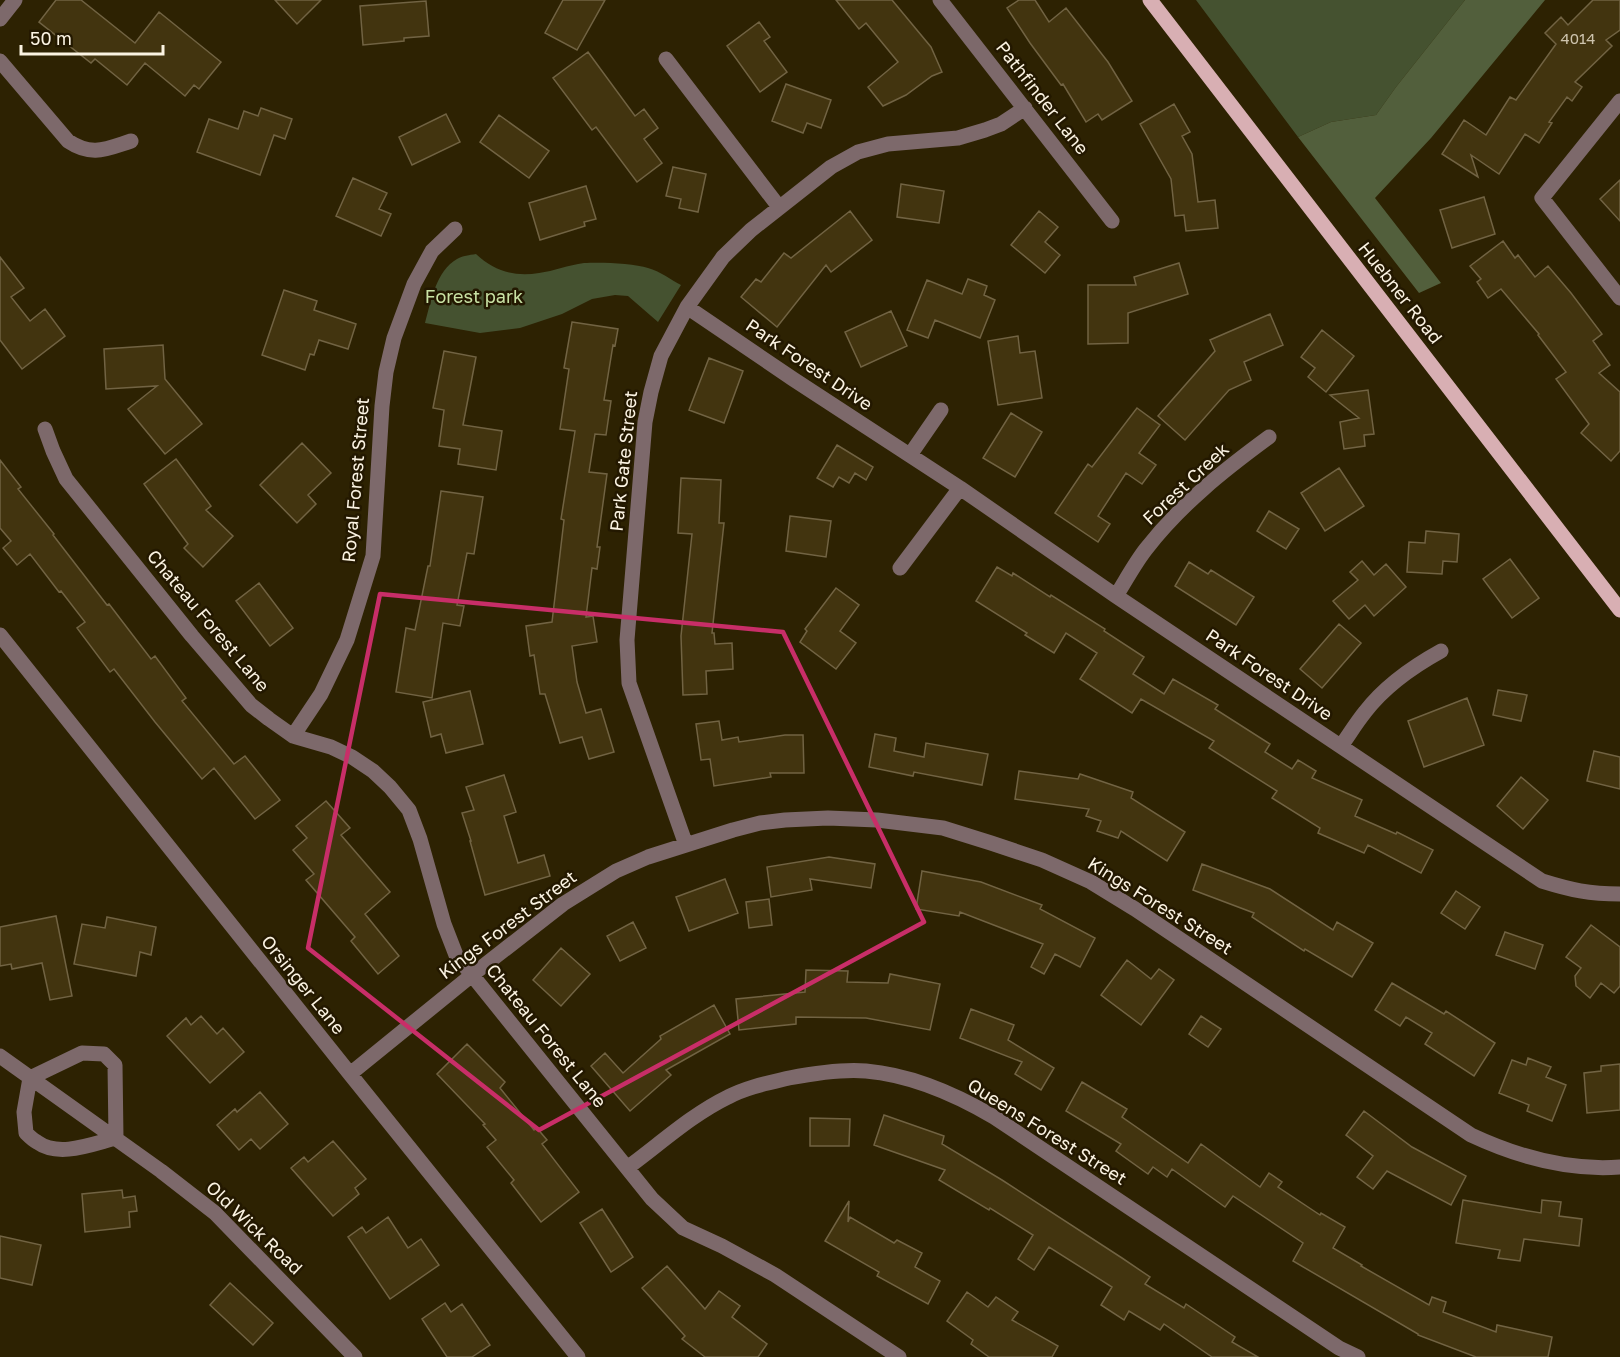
<svg xmlns="http://www.w3.org/2000/svg" width="1620" height="1357" viewBox="0 0 1620 1357" font-family="'Golos Text',sans-serif">
  <style>
    .green { fill: #455230 }
    .forest { fill: #525f3c }
    .building { fill: #42340f; stroke: #716343; stroke-width: 1.5 }
    .lines { fill: none; stroke-linecap: round; stroke-linejoin: round }
    .minor { stroke: #7d696b; stroke-width: 15 }
    .major { stroke: #d8afb3; stroke-width: 15 }
    .marked { fill: none; stroke: #c82e68; stroke-width: 4.5; stroke-linejoin: round }
    .labels { text-anchor: middle; stroke-width: 5; stroke-linejoin: round; paint-order: stroke }
    .number-label { font-size: 15px; fill: #cdc3ad }
    .street-label { font-size: 18px; fill: #fbf3e2; stroke: #231800 }
    .park-label { font-size: 18px; fill: #c9e2a4; stroke: #231800 }
  </style>
  <rect width="100%" height="100%" fill="#2d2202"/>
  <!-- green -->
  <path class="green" d="M1196 0H1465L1396 87 1376 115 1331 122 1298 137Z
    M476 254C494 271 514 277 539 273 554 271 568 265 584 263 600 262 634 263 648 268 660 271 671 280 681 285L658 322 628 296 615 295 592 299 562 314 520 328 480 333 425 323C431 301 436 271 457 259 462 256 470 255 476 254Z"/>
  <!-- forest -->
  <path class="forest" d="M1465 0H1545L1431 138 1375 198 1441 283 1419 293 1298 137 1331 122 1376 115 1396 87Z"/>
  <!-- building -->
  <path class="building" d="M56 0H81L135 43 159 12 221 62 199 89 194 85 185 96 145 63 127 85 95 59 91 63 39 22Z
    M275 0H321L297 24Z
    M563 0H605L577 50 545 33Z
    M836 0H892L931 47 942 72 932 76 906 95 883 106 868 87 898 62 866 23 859 29Z
    M1019 0H1035L1049 22 1066 8 1108 62 1132 101 1102 120 1098 114 1086 122 1063 84 1061 85 1030 43 1007 8Z
    M1593 0H1620V30L1606 40 1612 46 1575 82 1582 87 1572 101 1567 97 1549 122 1552 123 1539 143 1525 134 1499 174 1471 155 1478 177 1442 154 1464 120 1486 135 1510 97 1516 100 1556 44 1545 33 1561 17 1568 25Z
    M426 1 429 36 404 38V41L363 45 360 6Z
    M759 22 770 37 764 41 787 72 760 92 727 46Z
    M588 52 635 116 644 109 658 128 644 139 662 163 637 182 596 127 592 130 553 78Z
    M786 84 831 100 821 128 807 123 803 133 772 121Z
    M1174 104 1190 132 1182 136 1192 154 1198 202 1215 200 1218 228 1186 231 1184 215 1175 216 1171 179 1140 124Z
    M261 108 292 119 285 139 274 135 260 175 197 152 209 119 238 129 244 111 258 116Z
    M446 114 460 142 412 165 399 137Z
    M499 115 549 151 529 178 480 142Z
    M673 167 706 174 698 212 679 208 681 199 666 196Z
    M353 178 387 193 379 209 391 214 381 236 336 216Z
    M1620 180V221L1600 199Z
    M901 184 944 191 939 223 897 217Z
    M586 186 596 219 584 222 585 226 540 240 529 203Z
    M1484 197 1495 234 1452 248 1440 210Z
    M850 211 872 240 831 272 826 265 777 327 741 297 756 279 761 282 784 253 791 258Z
    M1039 211 1058 227 1045 242 1060 255 1045 273 1011 245Z
    M1503 241 1515 258 1518 255 1535 277 1548 266 1571 293 1602 334 1593 341 1610 365 1599 373 1620 392V451L1611 461 1581 433 1589 424 1556 379 1566 372 1538 335 1539 334 1501 289 1488 298 1477 282 1481 279 1470 266Z
    M0 257 24 288 11 297 30 321 45 309 65 336 22 369 0 340Z
    M1179 263 1188 294 1128 313V343L1088 344V285H1136L1134 277Z
    M968 279 987 286 984 295 995 300 980 338 935 320 928 338 907 330 927 280 962 294Z
    M284 290 317 301 314 310 356 324 348 349 319 340 314 355 310 354 305 370 262 355Z
    M891 311 907 346 861 367 845 332Z
    M1270 314 1283 345 1244 362 1251 380 1229 390 1185 440 1158 416 1215 351 1210 340Z
    M572 322 618 329 615 346 613 345 604 400 611 401 606 435 595 434 589 472 607 474 597 547H600L597 569 592 568 586 617 593 616 597 642 572 646 577 682 586 713 601 709 614 752 589 759 582 737 560 743 545 694H540L534 655 530 656 526 626 552 622 564 520 561 519 575 431 560 429 569 369 564 368Z
    M1322 330 1354 356 1326 392 1308 377 1315 368 1301 357Z
    M1018 336 1020 353 1035 351 1042 398 998 405 988 341Z
    M163 345 165 379 202 424 165 454 128 409 157 386 106 389 104 349Z
    M444 351 476 357 463 425 502 431 496 470 458 464 460 449 439 446 444 410 433 408Z
    M709 358 743 371 724 423 689 410Z
    M1368 390 1374 434 1364 435 1365 446 1344 449 1340 422 1359 418 1330 395Z
    M1137 408 1160 425 1139 453 1156 465 1142 484 1126 473 1098 516 1110 524 1098 542 1055 513 1088 464 1092 467Z
    M1011 413 1042 432 1015 477 983 458Z
    M302 443 331 473 308 495 316 504 297 523 260 485Z
    M837 445 873 467 866 480 855 473 849 483 839 477 833 487 817 478Z
    M176 459 211 506 206 510 233 536 203 567 184 548 188 544 144 484Z
    M0 460 21 487 18 489 54 534 53 535 107 605 109 604 151 659 155 656 186 698 182 701 234 764 245 756 280 800 255 819 214 768 202 779 155 722 114 669 110 672 77 628 85 622 61 591 59 592 30 554 17 565 3 548 11 541 0 528Z
    M1339 468 1364 506 1325 531 1301 493Z
    M681 478 721 480 719 523H724L712 633H714L715 644 732 643 733 669 706 671 707 694 683 695 681 636 692 534 678 533Z
    M441 491 483 497 474 554 467 553 457 605 464 606 460 626 443 623 432 698 396 692 406 628 415 630 428 566H430Z
    M1269 511 1299 529 1286 549 1257 531Z
    M790 516 831 521 826 557 786 551Z
    M1426 531 1459 534 1457 562 1443 561 1442 574 1407 572 1409 542 1425 543Z
    M1510 559 1539 598 1512 618 1483 579Z
    M1362 561 1374 575 1386 564 1406 587 1374 616 1365 605 1349 619 1333 601 1358 580 1350 572Z
    M1189 562 1208 574 1211 570 1254 597 1236 625 1175 586Z
    M997 567 1012 576 1013 573 1050 597 1051 595 1105 629 1104 631 1144 657 1133 674 1164 694 1173 679 1218 705 1215 709 1270 744 1265 752 1292 769 1298 760 1316 771 1312 778 1362 800 1355 816 1396 834 1397 832 1433 850 1421 873 1368 845 1364 853 1318 833 1320 828 1272 798 1277 791 1209 748 1214 741 1141 699 1132 713 1080 679 1097 653 1066 633 1054 653 1025 635 1027 633 976 601Z
    M259 583 293 628 270 646 236 601Z
    M836 588 859 605 840 631 856 643 836 669 800 642 807 631 805 629Z
    M1339 624 1361 643 1322 688 1300 669Z
    M1498 690 1527 695 1521 721 1493 715Z
    M470 691 483 744 446 753 441 734 431 737 423 702Z
    M1467 698 1484 745 1424 767 1408 721Z
    M719 721 722 740 738 737 739 742 785 735H803L804 773H770L771 777 714 786 710 759 701 760 696 724Z
    M875 734 896 738 894 751 924 757 926 743 988 754 982 785 914 772 913 776 869 767Z
    M1594 751 1620 757V789L1587 781Z
    M1019 771 1078 779 1080 774 1133 792 1131 798 1185 832 1167 861 1121 831 1118 838 1097 831 1101 821 1086 816 1089 809 1015 799Z
    M504 775 516 812 504 816 518 863 544 855 550 876 485 895 470 841H471L462 813 474 810 466 787Z
    M1521 777 1548 800 1523 829 1497 806Z
    M326 801 350 828 341 835 390 892 365 914 399 956 378 974 351 941 355 937 306 880 314 874 293 850 307 838 296 826Z
    M829 857 875 864 871 888 810 879 812 890 771 897 767 867Z
    M1202 864 1270 889 1333 930 1337 922 1373 943 1352 977 1305 949 1304 951 1252 917 1254 913 1193 890Z
    M922 871 981 882 1042 905 1040 909 1095 938 1080 967 1055 954 1044 974 1031 967 1043 944 960 912 959 916 916 909Z
    M725 879 738 913 689 931 676 897Z
    M1456 891 1480 907 1465 929 1441 913Z
    M769 899 772 925 749 928 746 902Z
    M56 916 72 996 50 1000 42 963 12 969 11 964 0 966V927Z
    M107 917 156 927 151 955 140 952 136 976 74 964 82 924 105 928Z
    M633 922 646 948 620 961 607 936Z
    M1591 925 1620 947V986L1614 993 1601 983 1590 998 1576 986 1575 976 1581 968 1566 957Z
    M1505 932 1543 945 1535 969 1496 955Z
    M561 948 590 974 561 1006 533 980Z
    M1127 960 1151 979 1159 969 1174 980 1141 1025 1101 995Z
    M806 970 848 971 847 982 888 983 890 974 940 984 930 1030 866 1018 796 1017V1024L739 1030 736 999 805 992Z
    M1392 983 1444 1014 1446 1011 1495 1043 1474 1076 1425 1044 1432 1033 1406 1017 1400 1026 1375 1010Z
    M714 1005 730 1034 666 1070 671 1075 630 1111 591 1066 605 1053 623 1073 661 1039 660 1036Z
    M971 1009 1014 1025 1008 1040 1054 1068 1041 1090 1015 1074 1022 1062 960 1038Z
    M201 1016 217 1034 223 1028 244 1052 210 1083 167 1036 186 1018 191 1025Z
    M1201 1016 1221 1029 1208 1047 1189 1034Z
    M467 1044 505 1082 500 1088 534 1130 536 1127 547 1140 542 1144 579 1192 541 1222 511 1183 514 1180 487 1147 496 1140 483 1125 485 1124 437 1074Z
    M1528 1058 1551 1067 1546 1077 1566 1085 1552 1121 1527 1111 1529 1105 1499 1093 1512 1060 1526 1065Z
    M1620 1064V1110L1587 1113 1584 1073 1601 1071V1066Z
    M1082 1082 1127 1109 1122 1117 1188 1163 1201 1144 1260 1187 1269 1173 1282 1182 1278 1187 1320 1215 1321 1213 1345 1227 1333 1248 1362 1265 1361 1266 1429 1305 1432 1297 1446 1302 1443 1312 1496 1332 1497 1325 1552 1337 1548 1357H1476L1418 1335V1334L1293 1261 1303 1243 1233 1196 1225 1207 1172 1169 1167 1177 1153 1167 1148 1174 1116 1151 1121 1144 1066 1111Z
    M260 1092 288 1124 260 1149 251 1139 239 1150 217 1125 235 1109 237 1112Z
    M1364 1111 1412 1147 1466 1176 1451 1205 1387 1171 1373 1189 1357 1177 1373 1156 1346 1135Z
    M884 1115 944 1136 942 1144 1002 1180 1122 1258 1150 1277 1145 1284 1184 1308 1186 1304 1235 1337 1232 1342 1258 1357H1212L1164 1324 1160 1330 1129 1311 1124 1320 1101 1305 1112 1287 1049 1247 1034 1270 1018 1259 1033 1235 990 1208 989 1210 939 1180 945 1170 874 1145Z
    M810 1118 850 1119 849 1146H810Z
    M333 1141 366 1179 355 1188 359 1194 333 1216 291 1168 304 1157 308 1162Z
    M122 1190 123 1198 135 1196 137 1211 129 1212 130 1227 85 1232 82 1194Z
    M1463 1200 1541 1213 1542 1200 1561 1202 1559 1216 1582 1219 1579 1246 1524 1239 1520 1261 1498 1258 1500 1250 1456 1243Z
    M849 1201 848 1222 850 1217 894 1243 897 1240 922 1253 915 1267 940 1281 928 1304 877 1276 879 1272 825 1241Z
    M602 1209 633 1257 611 1272 580 1223Z
    M388 1217 408 1248 421 1239 439 1265 390 1299 348 1237 362 1227 366 1233Z
    M0 1236 41 1245 32 1285 0 1278Z
    M667 1266 705 1309 719 1291 740 1306 732 1317 767 1344 758 1357H705L682 1339 685 1336 642 1288Z
    M230 1283 273 1323 253 1345 210 1305Z
    M967 1292 988 1307 996 1297 1018 1312 1012 1320 1058 1346 1052 1357H989L971 1344 973 1340 947 1321Z
    M445 1303 451 1312 462 1304 490 1345 472 1357H447L422 1319Z"/>
  <g class="lines">
    <!-- minor -->
    <path class="minor" d="M940 0 1112 221
      M0 19 15 0
      M666 59 779 207
      M0 61 68 141C92 157 106 149 131 141
      M1620 101 1542 198 1620 298
      M687 307 793 379 960 488 1116 596 1542 881C1571 890 1589 894 1620 894
      M45 429 53 451 66 479 192 636 251 705 269 719 293 736 331 747 352 757 373 771 390 787 409 810 420 839 444 924 456 955 652 1199 683 1228 722 1246 775 1275 899 1357
      M910 455 941 410
      M900 568 960 488
      M1116 596C1126 580 1135 563 1146 549 1181 504 1224 470 1269 437
      M0 635 350 1074 578 1357
      M293 736 321 694 347 640 373 556 382 406 386 372 394 338 414 284 432 251 455 229
      M1341 746C1349 735 1356 723 1365 712 1385 686 1412 667 1441 651
      M686 845 629 683 627 640 645 422 651 392 661 356 687 307 723 257 751 230 831 167 858 152 888 144 958 138 985 130 1001 124 1025 108
      M82 1053 104 1054 115 1065 116 1138C92 1144 59 1158 37 1142 33 1140 29 1136 26 1133L24 1112 30 1078Z
      M0 1056 161 1171 215 1213 355 1357
      M350 1074 472 975 563 904 616 871 648 857 733 830 760 823 785 820 828 818 877 820 943 828 991 843 1042 860 1091 882 1135 909 1471 1135C1518 1157 1567 1171 1620 1167
      M627 1168C660 1144 691 1115 728 1097 747 1087 768 1083 789 1078 810 1074 844 1069 866 1071 912 1075 955 1094 994 1117L1339 1348 1358 1357"/>
    <!-- major -->
    <path class="major" d="M1150 0 1620 610"/>
  </g>
  <!-- marked area -->
  <path class="marked" d="M380 594 783 632 924 922 539 1130 308 948Z"/>
  <g class="labels">
    <!-- number labels -->
    <g class="number-label">
      <text x="1578" y="44">4014</text>
    </g>
    <!-- street labels -->
    <g class="street-label">
      <text transform="translate(1042 98) rotate(52)" y="6">Pathfinder Lane</text>
      <text transform="translate(1400 293) rotate(52)" y="6">Huebner Road</text>
      <text transform="translate(809 365) rotate(34)" y="6">Park Forest Drive</text>
      <text transform="translate(624 461) rotate(-84)" y="6">Park Gate Street</text>
      <text transform="translate(356 480) rotate(-85)" y="6">Royal Forest Street</text>
      <text transform="translate(1186 484) rotate(-43)" y="6">Forest Creek</text>
      <text transform="translate(208 621) rotate(50)" y="6">Chateau Forest Lane</text>
      <text transform="translate(1269 675) rotate(34)" y="6">Park Forest Drive</text>
      <text transform="translate(1160 906) rotate(32)" y="6">Kings Forest Street</text>
      <text transform="translate(508 925) rotate(-37)" y="6">Kings Forest Street</text>
      <text transform="translate(303 985) rotate(51)" y="6">Orsinger Lane</text>
      <text transform="translate(546 1036) rotate(51)" y="6">Chateau Forest Lane</text>
      <text transform="translate(1047 1132) rotate(32)" y="6">Queens Forest Street</text>
      <text transform="translate(254 1228) rotate(44)" y="6">Old Wick Road</text>
    </g>
    <!-- park labels -->
    <g class="park-label">
      <text x="474" y="303">Forest park</text>
    </g>
  </g>
  <!-- scale -->
  <path d="M21 45v9h142v-9" fill="none" stroke="#fbf3e2" stroke-width="3"/>
  <text x="30" y="45" font-size="18" fill="#fbf3e2" stroke="#231800" stroke-width="4.5" paint-order="stroke">50 m</text>
</svg>
